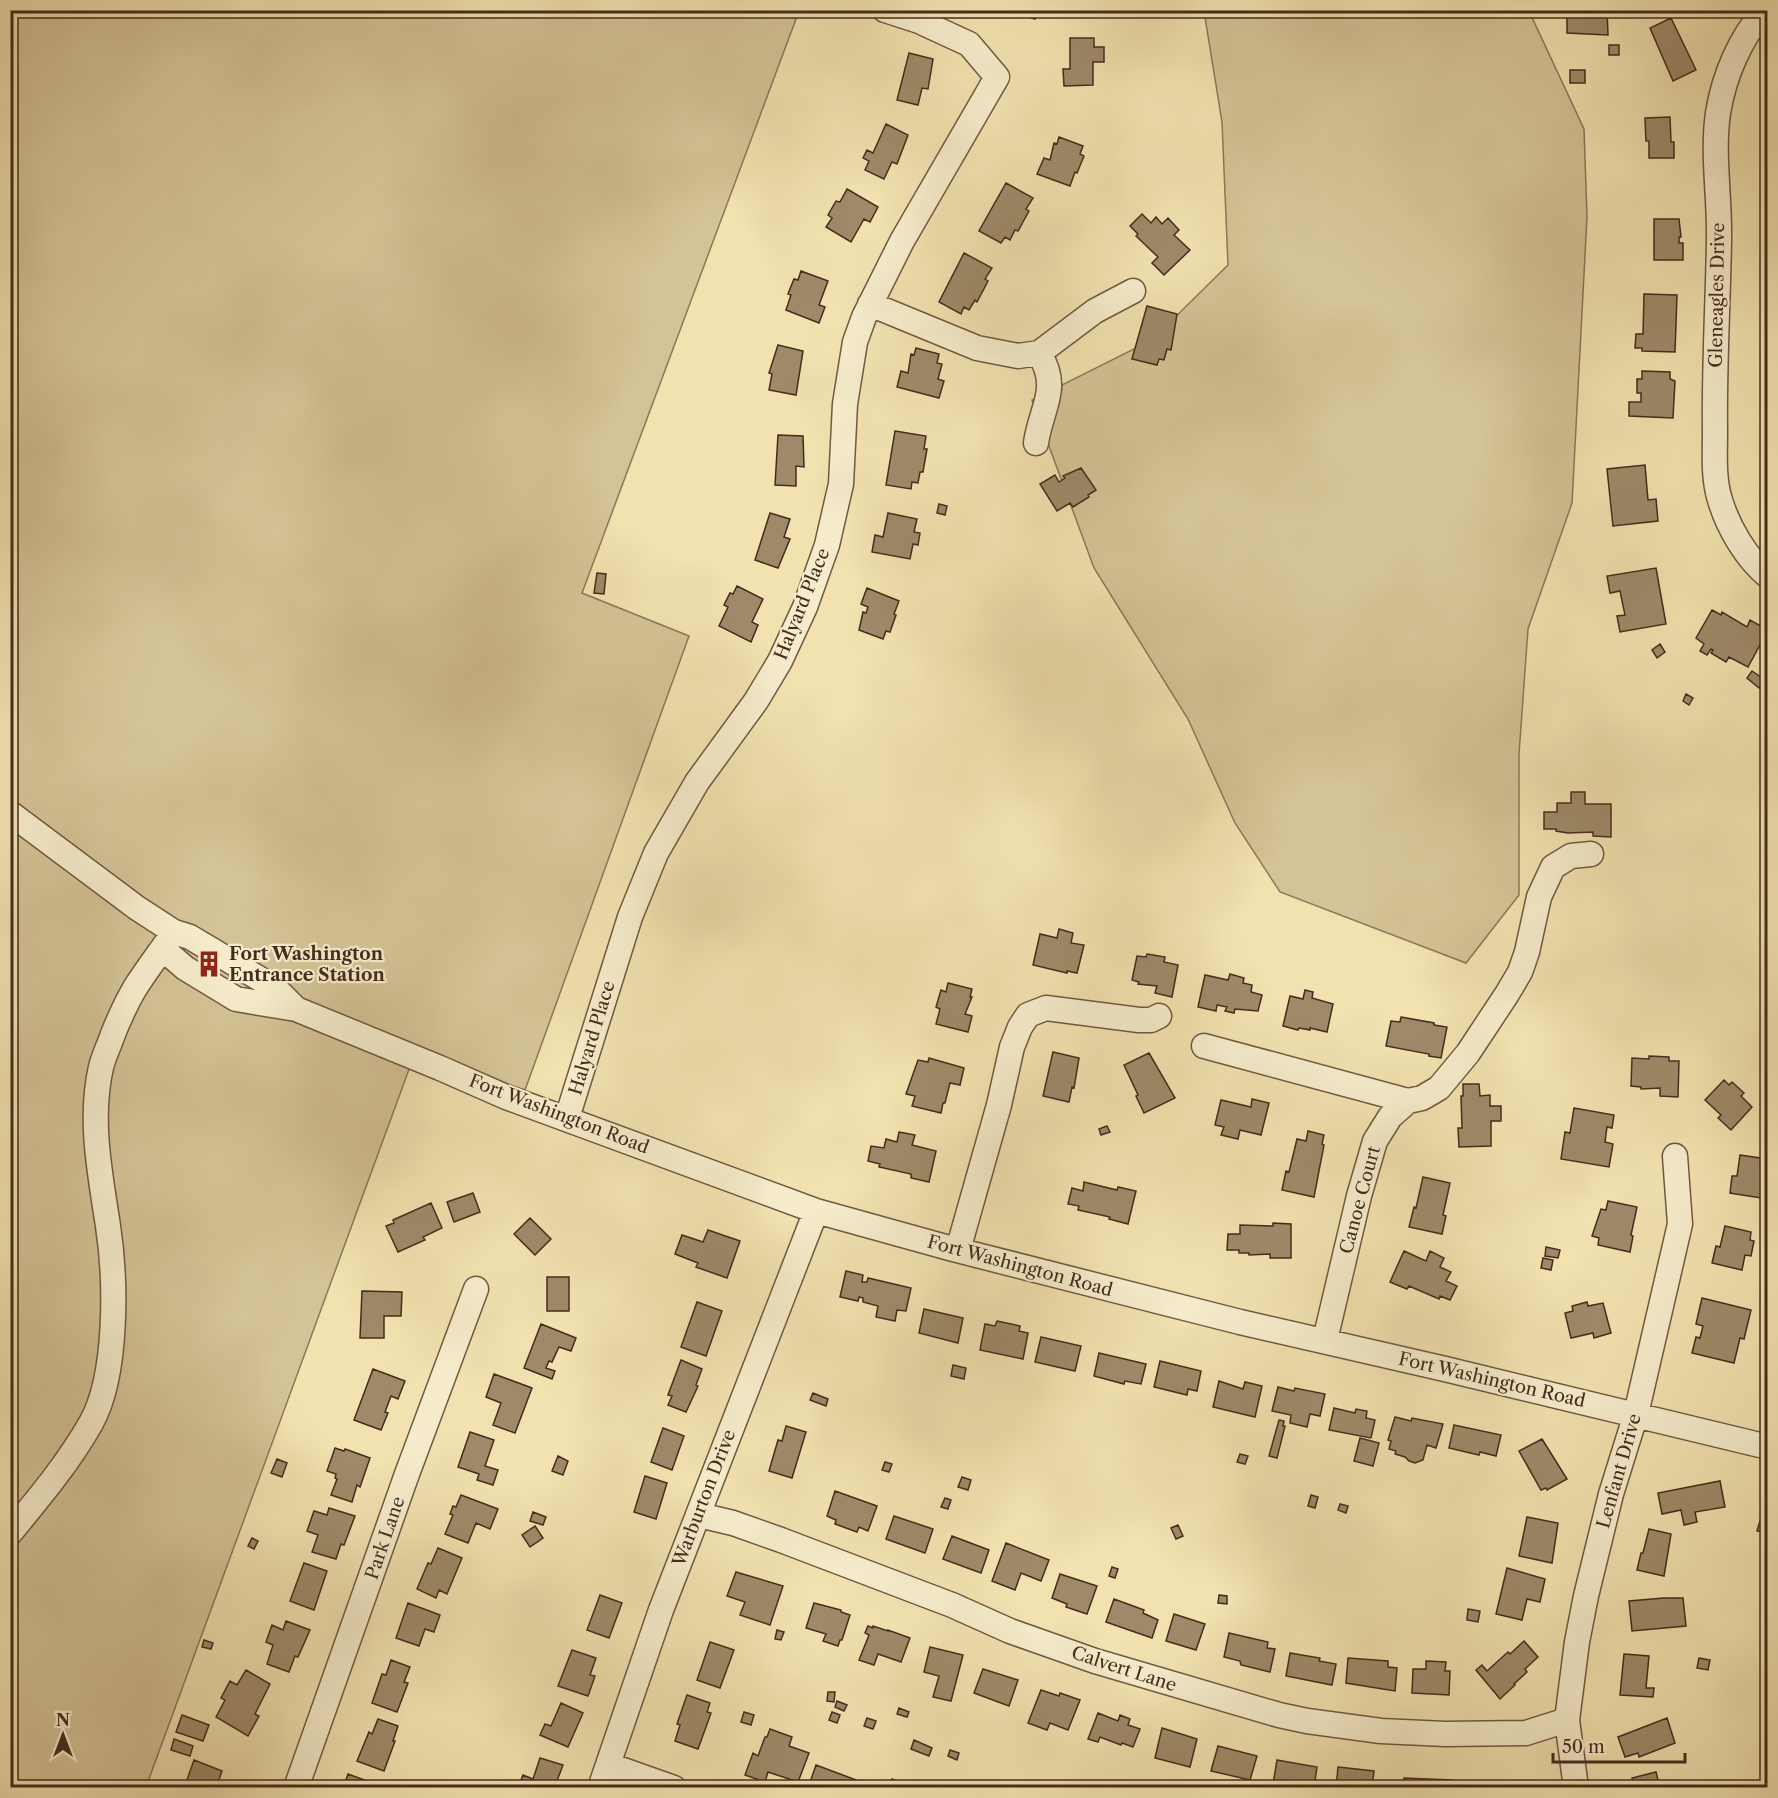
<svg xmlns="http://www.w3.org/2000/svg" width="1778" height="1798" viewBox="0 0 1778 1798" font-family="'Libre Caslon Text',serif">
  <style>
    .green { fill: #d4c396; stroke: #8c775a; stroke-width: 1.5 }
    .building { fill: #9e8a69; stroke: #452b1e; stroke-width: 1.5 }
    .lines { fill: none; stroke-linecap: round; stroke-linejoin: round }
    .minor-casing { stroke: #705942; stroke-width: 27 }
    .minor { stroke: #f6eccb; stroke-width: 24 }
    .labels { text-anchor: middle; stroke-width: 4.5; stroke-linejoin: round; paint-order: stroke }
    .street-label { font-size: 18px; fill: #452b1e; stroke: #f6eccb }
    .poi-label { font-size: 18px; font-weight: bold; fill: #452b1e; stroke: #f6eccb; text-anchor: start }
  </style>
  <rect width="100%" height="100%" fill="#f1e2af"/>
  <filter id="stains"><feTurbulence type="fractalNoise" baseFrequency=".00333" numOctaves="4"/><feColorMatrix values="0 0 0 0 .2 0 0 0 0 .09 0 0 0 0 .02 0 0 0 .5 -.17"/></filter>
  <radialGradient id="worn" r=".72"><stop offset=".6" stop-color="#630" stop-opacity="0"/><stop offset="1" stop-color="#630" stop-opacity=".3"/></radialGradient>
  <!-- green -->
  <path class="green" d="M11 11H799L582 593 689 636 525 1090 415 1053 146 1787 11 1788Z
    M1204 11H1529L1584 129 1587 217 1572 503 1528 629 1519 754V895L1466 963 1280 892 1235 823 1188 719 1094 568 1032 400 1152 340 1228 265 1222 122Z"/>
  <!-- building -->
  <path class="building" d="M1040 10 1035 19 1009 11V10Z
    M1567 10H1607L1608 35 1567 33Z
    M1671 18 1696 70 1673 81 1650 28Z
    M1070 38H1094V47H1104V62H1093V85L1064 86 1063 69H1070Z
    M1609 45H1619V55H1609Z
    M909 53 933 59 928 89 922 88 918 105 897 100Z
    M1570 70H1585V83H1570Z
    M1670 117 1671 142H1674V158H1649V141H1646L1645 118Z
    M886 124 908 135 897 164 892 162 884 179 865 170 869 161 863 158 867 150 873 153Z
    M1059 137 1083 146 1080 154 1084 156 1077 173 1075 172 1070 186 1037 174 1044 158 1050 160 1054 143 1057 144Z
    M1006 183 1033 198 1026 209 1029 211 1018 231 1015 230 1010 240 1005 237 1001 243 979 231Z
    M847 189 878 207 870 222 864 219 851 242 826 227 832 218 828 215 836 201 840 202Z
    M1142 214 1151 223 1156 217 1162 224 1168 218 1179 230 1174 235 1190 250 1164 275 1152 263 1158 257 1136 236 1138 234 1130 226Z
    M1654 219H1679L1681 237H1679V243H1683V260H1654Z
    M964 253 992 268 985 279 988 281 977 302 975 300 969 310 964 307 961 314 939 302Z
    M801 271 828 281 819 305 825 307 819 323 786 310 791 295 788 294 794 279 798 280Z
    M1644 294 1677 295 1675 352 1642 351V348H1635L1636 334H1643Z
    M1147 306 1177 314 1171 350 1167 349 1164 360 1159 359 1157 365 1132 359Z
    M778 345 803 351 796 395 769 390 772 374 769 373Z
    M916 348 939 354 937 363 942 364 938 379 944 381 939 398 897 387 901 371 908 373 911 354 914 355Z
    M1642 371 1670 372V379L1675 381 1673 418 1629 416V402H1641V393H1637V379H1642Z
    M895 431 926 436 924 449H927L923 472H920L918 483 912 482 911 489 886 485Z
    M778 435 803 436 804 467 796 466V486L775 485Z
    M1645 465 1648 500 1656 499 1658 521 1613 526 1607 469Z
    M1081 468 1096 490 1088 495 1089 497 1073 507 1070 503 1057 511 1040 484 1055 475 1059 482 1065 478 1063 476Z
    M939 504 947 506 945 515 937 513Z
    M770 513 790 519 784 537 790 539 778 568 755 560Z
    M888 513 917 519 914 532 920 533 918 545 913 544 910 559 872 552 875 535 883 537Z
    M1656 568 1666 624 1620 632 1617 616 1625 615 1620 591 1610 593 1607 576Z
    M597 573 606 574 604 594 594 593Z
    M737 586 763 599 752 622 758 625 751 642 719 626 728 607 724 605 730 593 733 594Z
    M867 588 899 601 894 614 896 615 890 632 886 631 883 639 859 630 863 612 866 613 868 607 861 604Z
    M1712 610 1721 615 1722 612 1747 627 1750 620 1768 630 1748 667 1729 657 1726 662 1711 653 1713 650 1711 649 1707 655 1700 651 1704 644 1696 638Z
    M1660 644 1665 652 1657 658 1652 650Z
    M1752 671 1765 680 1759 688 1747 678Z
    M1686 694 1693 698 1689 705 1683 701Z
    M1571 792H1585V804H1611V837L1593 836V832L1568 833 1556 831V829H1544V812H1557V803H1571Z
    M1059 929 1073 933 1071 943 1084 945 1077 973 1067 971V973L1033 965 1040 934 1057 938Z
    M1147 954 1165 957 1164 962 1178 965 1172 997 1155 993 1157 986 1138 984 1139 982 1132 980 1137 956 1146 957Z
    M204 957 218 965 213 972 200 963Z
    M1230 974 1244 978 1243 983 1252 985 1251 992 1262 995 1258 1011 1235 1009 1234 1013 1225 1011 1227 1007 1217 1005 1216 1011 1198 1007 1205 975 1228 980Z
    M948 983 972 989 970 997H972L965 1014 972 1016 968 1032 936 1024 940 1009 936 1007 941 990 946 992Z
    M1305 990 1313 992 1312 998 1333 1004 1327 1032 1310 1028V1030L1299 1028 1298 1030 1283 1026 1290 996 1303 999Z
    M1401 1017 1434 1023V1025L1447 1027 1441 1058 1429 1056V1054L1386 1046 1391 1021 1400 1022Z
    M1053 1052 1079 1058 1074 1088 1072 1087 1069 1102 1043 1096Z
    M1149 1053 1175 1098 1144 1113 1136 1096 1138 1095 1124 1065Z
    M1649 1056 1669 1057V1061H1679L1678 1097 1660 1096V1088L1641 1089V1087L1631 1086 1632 1058 1649 1059Z
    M929 1058 964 1068 960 1085 950 1083 945 1103H943L941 1113 912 1106 915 1096 906 1094 918 1060 928 1062Z
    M1724 1080 1729 1085 1732 1082 1744 1093 1741 1096 1752 1107 1731 1130 1718 1118 1721 1115 1705 1100Z
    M1463 1084H1479L1480 1096 1490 1095V1106H1501V1121H1491V1146L1459 1147 1458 1128H1462L1461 1096H1463Z
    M1252 1099 1269 1103 1261 1135 1240 1130 1238 1139 1221 1135 1224 1127 1215 1125 1221 1100 1251 1107Z
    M1574 1108 1614 1115 1612 1128 1607 1127 1605 1142 1613 1144 1609 1167 1561 1159 1565 1132 1570 1133Z
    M1107 1126 1110 1132 1101 1135 1099 1129Z
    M1308 1131 1324 1135 1322 1144 1324 1145 1314 1197 1282 1190 1286 1171 1289 1172 1297 1139 1306 1141Z
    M899 1132 915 1135 912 1145 936 1151 929 1182 911 1178V1174L879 1167 880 1164 868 1161 871 1146 884 1148 886 1139 897 1142Z
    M1740 1155 1767 1159 1768 1183H1763L1761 1198 1730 1193 1732 1176H1737Z
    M1423 1177 1450 1183 1443 1215 1446 1216 1442 1234 1409 1227 1414 1207 1416 1208Z
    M1084 1182 1117 1190 1118 1187 1136 1191 1128 1224 1109 1219 1110 1217 1078 1210 1079 1206 1068 1204 1072 1188 1083 1191Z
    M473 1193 480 1212 454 1222 447 1202Z
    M1608 1201 1637 1207 1631 1235 1633 1236 1630 1252 1598 1245 1599 1238 1592 1236 1601 1209 1606 1210Z
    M431 1203 442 1228 423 1237 425 1240 398 1252 386 1226 394 1223 393 1220Z
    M530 1218 551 1239 535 1255 514 1234Z
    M1273 1223 1291 1224V1258H1270V1254L1249 1255V1253H1239V1250H1227L1228 1234H1240V1225L1273 1226Z
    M1725 1226 1751 1232 1750 1240 1754 1241 1751 1256 1745 1255 1742 1270 1712 1263 1716 1246 1720 1247Z
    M708 1230 740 1241 727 1278 696 1267 698 1263 675 1254 682 1235 703 1242Z
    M1546 1247 1560 1250 1558 1258 1545 1256Z
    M1404 1251 1426 1261 1430 1251 1444 1258 1440 1267 1451 1272 1446 1281 1457 1286 1450 1300 1440 1296 1439 1299 1409 1286 1407 1289 1390 1282Z
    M1543 1258 1553 1260 1551 1270 1541 1268Z
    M846 1271 863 1275 862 1282H867L868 1278 911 1288 906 1311 897 1310 895 1321 876 1317 878 1306 863 1302V1298L859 1297 858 1301 840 1297Z
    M547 1277H569V1311H547Z
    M362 1291 402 1292 401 1316H384V1338H360Z
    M1702 1298 1751 1310 1744 1339 1740 1338 1734 1363 1692 1353 1696 1337 1700 1338 1703 1326 1696 1324Z
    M697 1302 722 1311 706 1356 681 1347Z
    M1587 1302 1588 1306 1603 1303 1611 1333 1594 1338 1593 1333 1571 1338 1565 1313 1573 1311 1572 1306Z
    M924 1309 963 1318 958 1343 919 1333Z
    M997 1321 1020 1326 1019 1331 1028 1333 1023 1359 980 1350 985 1324 995 1326Z
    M541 1324 576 1338 571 1351 559 1347 552 1362 549 1361 546 1368 555 1371 552 1379 524 1368Z
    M1041 1337 1081 1346 1075 1371 1035 1362Z
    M1099 1353 1146 1364 1141 1384 1125 1381 1124 1384 1094 1376Z
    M681 1360 702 1369 696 1385 698 1386 686 1412 668 1405 672 1396 668 1395Z
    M1160 1361 1201 1371 1197 1391 1188 1389 1187 1395 1154 1387Z
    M953 1365 966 1368 964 1379 951 1376Z
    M373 1369 405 1381 398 1399 391 1396 385 1412 388 1413 381 1430 354 1420Z
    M494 1374 532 1388 515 1433 493 1425 501 1403 486 1397Z
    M1219 1381 1243 1389 1245 1382 1262 1386 1255 1417 1213 1407Z
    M1278 1387 1294 1391 1295 1388 1325 1394 1320 1416 1310 1414 1307 1427 1290 1423 1291 1415 1272 1411Z
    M813 1393 828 1399 826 1406 810 1400Z
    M1334 1408 1355 1413 1356 1409 1367 1411 1366 1418 1375 1420 1371 1438 1329 1430Z
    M1395 1417 1411 1421 1412 1418 1443 1424 1436 1448 1427 1445 1423 1460 1415 1463 1409 1461 1405 1457 1395 1454 1396 1451 1389 1449 1391 1441 1388 1440Z
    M1279 1420 1284 1421 1283 1426H1285L1277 1458 1269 1456Z
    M1454 1425 1501 1435 1496 1456 1480 1452 1479 1455 1449 1448Z
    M786 1426 806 1432 792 1478 769 1471 778 1440 782 1441Z
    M663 1428 684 1436 672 1470 651 1462Z
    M470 1432 494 1440 485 1466 498 1470 493 1485 477 1480 479 1474 458 1467Z
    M1360 1438 1379 1443 1373 1466 1354 1461Z
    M1542 1439 1567 1479 1547 1490 1546 1488 1541 1490 1519 1451Z
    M335 1448 344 1451 345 1449 370 1458 360 1487 357 1485 352 1502 331 1495 337 1479 335 1478 336 1474 327 1471Z
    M1240 1454 1248 1456 1245 1464 1237 1462Z
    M558 1456 568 1461 563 1475 552 1471Z
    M277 1459 287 1463 282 1477 271 1473Z
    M885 1462 892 1464 889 1472 882 1470Z
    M645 1476 667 1483 656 1519 634 1512Z
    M962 1477 971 1480 968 1490 958 1487Z
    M1720 1481 1725 1507 1695 1512 1697 1522 1684 1525 1681 1510 1662 1514 1658 1493Z
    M835 1491 877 1506 868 1531 859 1527 857 1532 835 1524 836 1520 827 1516Z
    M461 1495 498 1509 490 1529 476 1523 468 1543 445 1534 453 1515 450 1514 453 1506 456 1507Z
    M1311 1495 1318 1497 1315 1508 1308 1506Z
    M945 1498 951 1500 948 1509 941 1507Z
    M1340 1504 1348 1506 1346 1513 1338 1510Z
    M329 1508 355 1516 344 1545 341 1544 336 1559 312 1552 318 1535 307 1531 314 1511 327 1515Z
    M533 1512 546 1517 543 1525 530 1521Z
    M1762 1514 1768 1515V1533L1757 1531Z
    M894 1516 933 1529 925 1553 886 1539Z
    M1527 1517 1558 1523 1552 1563 1519 1556Z
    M1178 1525 1183 1536 1176 1539 1171 1528Z
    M535 1526 543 1538 530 1547 522 1535Z
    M1649 1529 1671 1534 1664 1576 1637 1570 1641 1553H1643Z
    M952 1536 989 1550 981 1573 943 1559Z
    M252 1538 258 1541 254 1549 248 1546Z
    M1006 1543 1049 1560 1041 1581 1021 1573 1015 1590 992 1581Z
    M438 1548 462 1558 447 1594 439 1590 436 1598 417 1589 428 1563 431 1564Z
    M304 1563 327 1571 314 1610 290 1601Z
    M1112 1567 1118 1569 1115 1578 1109 1576Z
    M1507 1568 1545 1579 1540 1602 1527 1599 1522 1620 1496 1614Z
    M736 1572 783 1586 770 1625 740 1615 745 1602 727 1596Z
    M1060 1574 1097 1586 1087 1614 1066 1607 1067 1604 1052 1598Z
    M600 1595 622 1603 609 1638 587 1630Z
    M1219 1595 1227 1596V1604L1218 1603Z
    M1664 1598H1683L1686 1626 1632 1631 1629 1601Z
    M1114 1599 1144 1610 1143 1613 1158 1620 1152 1638 1106 1622Z
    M408 1603 440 1615 434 1632 425 1629 419 1646 396 1638Z
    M814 1603 841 1610V1612L850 1615 842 1640H840L838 1646 823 1641 826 1634 806 1628Z
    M1468 1609 1480 1611 1478 1622 1467 1620Z
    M1174 1614 1205 1624 1196 1650 1166 1641Z
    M286 1621 310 1630 298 1657 295 1656 289 1672 267 1664 273 1645 266 1642 272 1625 283 1630Z
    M868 1626 873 1628V1626L888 1631V1630L910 1638 901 1662 878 1654 874 1665 859 1660 869 1635 865 1633Z
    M777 1630 784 1632 781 1640 775 1639Z
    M1229 1633 1268 1642 1267 1648 1275 1649 1270 1672 1241 1665 1240 1661 1224 1657Z
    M204 1640 213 1643 211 1649 202 1647Z
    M1524 1641 1538 1657 1525 1669 1527 1672 1514 1684 1515 1685 1500 1699 1476 1670 1482 1665 1487 1671 1508 1652 1510 1654Z
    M710 1642 734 1650 720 1688 697 1680Z
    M930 1647 963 1655 951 1701 933 1697 939 1676 924 1672Z
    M572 1650 596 1658 590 1675 595 1676 588 1696 558 1686Z
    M1290 1653 1320 1658 1319 1661 1336 1664 1332 1685 1286 1676Z
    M1624 1654 1649 1656 1646 1688H1654L1653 1697 1620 1695Z
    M1348 1658 1388 1661V1667L1397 1668 1395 1691 1346 1683Z
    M1699 1658 1710 1660 1708 1670 1697 1668Z
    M391 1660 410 1667 404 1682 408 1683 397 1712 372 1703 382 1674 386 1675Z
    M1426 1661 1446 1662 1445 1671H1450L1449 1695 1412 1693 1413 1669H1426Z
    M983 1669 1018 1680 1009 1706 974 1693Z
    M246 1670 270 1684 255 1714 259 1716 248 1736 216 1717 225 1700 221 1698 230 1681 237 1685Z
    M1041 1690 1059 1696 1060 1693 1080 1700 1068 1730 1050 1723 1047 1730 1028 1723Z
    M828 1692H835L834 1702 827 1701Z
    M687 1695 710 1703 707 1712 711 1713 698 1749 675 1741 680 1725 677 1724Z
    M837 1701 847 1705 844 1711 835 1707Z
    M561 1703 583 1713 568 1747 540 1735 545 1724 551 1726Z
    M899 1708 909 1712 907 1717 897 1714Z
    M744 1712 754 1715 751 1725 741 1722Z
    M832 1712 840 1715 837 1723 829 1720Z
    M1098 1713 1118 1721 1120 1715 1130 1719 1128 1725 1140 1729 1133 1747 1122 1743 1121 1745 1100 1737 1098 1742 1088 1739Z
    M182 1715 209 1725 203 1741 176 1732Z
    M867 1718 876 1721 873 1729 864 1726Z
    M1667 1718 1675 1743 1639 1757 1638 1753 1625 1757 1618 1737Z
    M378 1719 398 1726 393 1741H395L384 1771 357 1761 369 1732 372 1734Z
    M1162 1728 1197 1739 1190 1767 1155 1758Z
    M770 1729 792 1737 789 1746 809 1753 798 1782 768 1772 765 1782 745 1775 753 1753 758 1756 765 1737H767Z
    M174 1739 193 1746 190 1756 171 1750Z
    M914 1740 932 1748 929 1756 911 1749Z
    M1218 1746 1257 1756 1250 1780 1211 1771Z
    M950 1750 959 1753 957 1760 948 1756Z
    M540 1758 563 1765 555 1786 525 1788 519 1785 523 1775 533 1779Z
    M194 1760 222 1771 216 1788H184Z
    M1277 1760 1317 1767 1314 1788H1282L1273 1784Z
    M816 1765 856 1780 853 1788H808Z
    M1338 1767 1374 1771 1372 1788H1336Z
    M1656 1772 1660 1788H1634L1632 1778Z
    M348 1774 367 1781 364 1788H343Z
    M1404 1778 1452 1780 1451 1788H1403Z
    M892 1779 917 1788H889Z"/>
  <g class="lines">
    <!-- minor casing -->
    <g class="minor-casing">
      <path id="minor" d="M1765 10C1740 38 1724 76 1718 113 1712 154 1720 198 1719 240 1718 304 1714 368 1715 432 1715 454 1713 478 1720 500 1728 527 1746 558 1768 576
        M870 304 977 348 1018 356 1039 353 1095 311 1133 291
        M1036 443C1041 407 1061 389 1039 353
        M10 813 137 908 174 932 190 937 275 988 296 1009
        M163 949 185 968 236 999 296 1009 440 1068 506 1097 816 1211 953 1249 1240 1322 1445 1369 1768 1447
        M1204 1046 1408 1101 1422 1098 1439 1088 1468 1053 1507 994 1520 972 1527 952 1539 897 1553 867 1571 856 1591 854
        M567 1118 630 917 656 853 697 782 756 701 780 661 805 607 827 545 841 484 845 404 855 342 864 317 902 241 997 77 969 44 919 21 885 10
        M958 1250 999 1105 1012 1047 1020 1027 1028 1015 1046 1008 1139 1020H1151L1159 1016
        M1325 1340 1359 1196 1375 1141 1390 1117 1408 1101
        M699 1515 733 1523 781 1540 952 1605 1010 1631 1095 1661 1279 1715 1307 1721 1381 1731 1445 1734 1526 1733 1567 1720
        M10 1533C39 1498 69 1462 91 1423 118 1375 116 1279 108 1226 100 1173 89 1120 101 1067 103 1059 107 1050 110 1042 117 1023 125 1005 135 988 147 969 161 951 174 932
        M609 1765 674 1788
        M296 1788 407 1474 476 1289
        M600 1788 661 1610 816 1211
        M1576 1788 1567 1720 1577 1642 1586 1596 1611 1494 1636 1414 1680 1224 1675 1156"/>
    </g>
    <!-- minor -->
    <use href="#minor" class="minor"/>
  </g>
  <!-- icons -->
  <defs>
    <g id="building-bare" transform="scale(2.07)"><path d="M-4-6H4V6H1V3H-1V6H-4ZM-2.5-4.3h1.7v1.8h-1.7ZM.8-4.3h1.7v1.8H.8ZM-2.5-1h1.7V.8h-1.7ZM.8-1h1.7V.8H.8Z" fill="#8f2418" stroke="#f6eccb" stroke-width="2.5" paint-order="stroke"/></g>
  </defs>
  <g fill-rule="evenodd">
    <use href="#building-bare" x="209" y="964"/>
  </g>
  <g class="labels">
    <!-- street labels -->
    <g class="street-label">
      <text transform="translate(1717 295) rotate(-89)" y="6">Gleneagles Drive</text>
      <text transform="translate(802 604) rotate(-68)" y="6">Halyard Place</text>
      <text transform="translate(592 1038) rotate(-73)" y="6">Halyard Place</text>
      <text transform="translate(559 1114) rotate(21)" y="6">Fort Washington Road</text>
      <text transform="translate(1360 1200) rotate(-75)" y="6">Canoe Court</text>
      <text transform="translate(1020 1266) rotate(15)" y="6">Fort Washington Road</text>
      <text transform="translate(1492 1380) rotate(13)" y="6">Fort Washington Road</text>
      <text transform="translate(1619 1471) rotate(-74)" y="6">Lenfant Drive</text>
      <text transform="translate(704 1498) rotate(-69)" y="6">Warburton Drive</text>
      <text transform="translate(385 1538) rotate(-71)" y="6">Park Lane</text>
      <text transform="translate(1124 1669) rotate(18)" y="6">Calvert Lane</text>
    </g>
    <!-- poi labels -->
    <g class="poi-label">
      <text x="229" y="960">Fort Washington<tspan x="229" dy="21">Entrance Station</tspan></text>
    </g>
  </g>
  <!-- margin -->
  <rect width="1778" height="1798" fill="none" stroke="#f1e2af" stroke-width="36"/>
  <rect x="12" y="12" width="1754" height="1774" fill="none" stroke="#452b1e" stroke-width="3"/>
  <rect x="18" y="18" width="1742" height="1762" fill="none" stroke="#452b1e" stroke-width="1.5"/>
  <!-- north arrow -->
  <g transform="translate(63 1735)" stroke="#f6eccb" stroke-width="4.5" paint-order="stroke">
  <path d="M0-4.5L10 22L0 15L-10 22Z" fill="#452b1e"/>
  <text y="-9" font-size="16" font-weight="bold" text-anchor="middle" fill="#452b1e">N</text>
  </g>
  <!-- scale -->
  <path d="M1553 1753v9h132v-9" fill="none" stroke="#452b1e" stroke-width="3"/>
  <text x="1562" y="1753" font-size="18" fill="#452b1e" stroke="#f6eccb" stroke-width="4.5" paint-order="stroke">50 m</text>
  <rect width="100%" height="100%" filter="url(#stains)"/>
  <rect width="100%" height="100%" fill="url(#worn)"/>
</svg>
